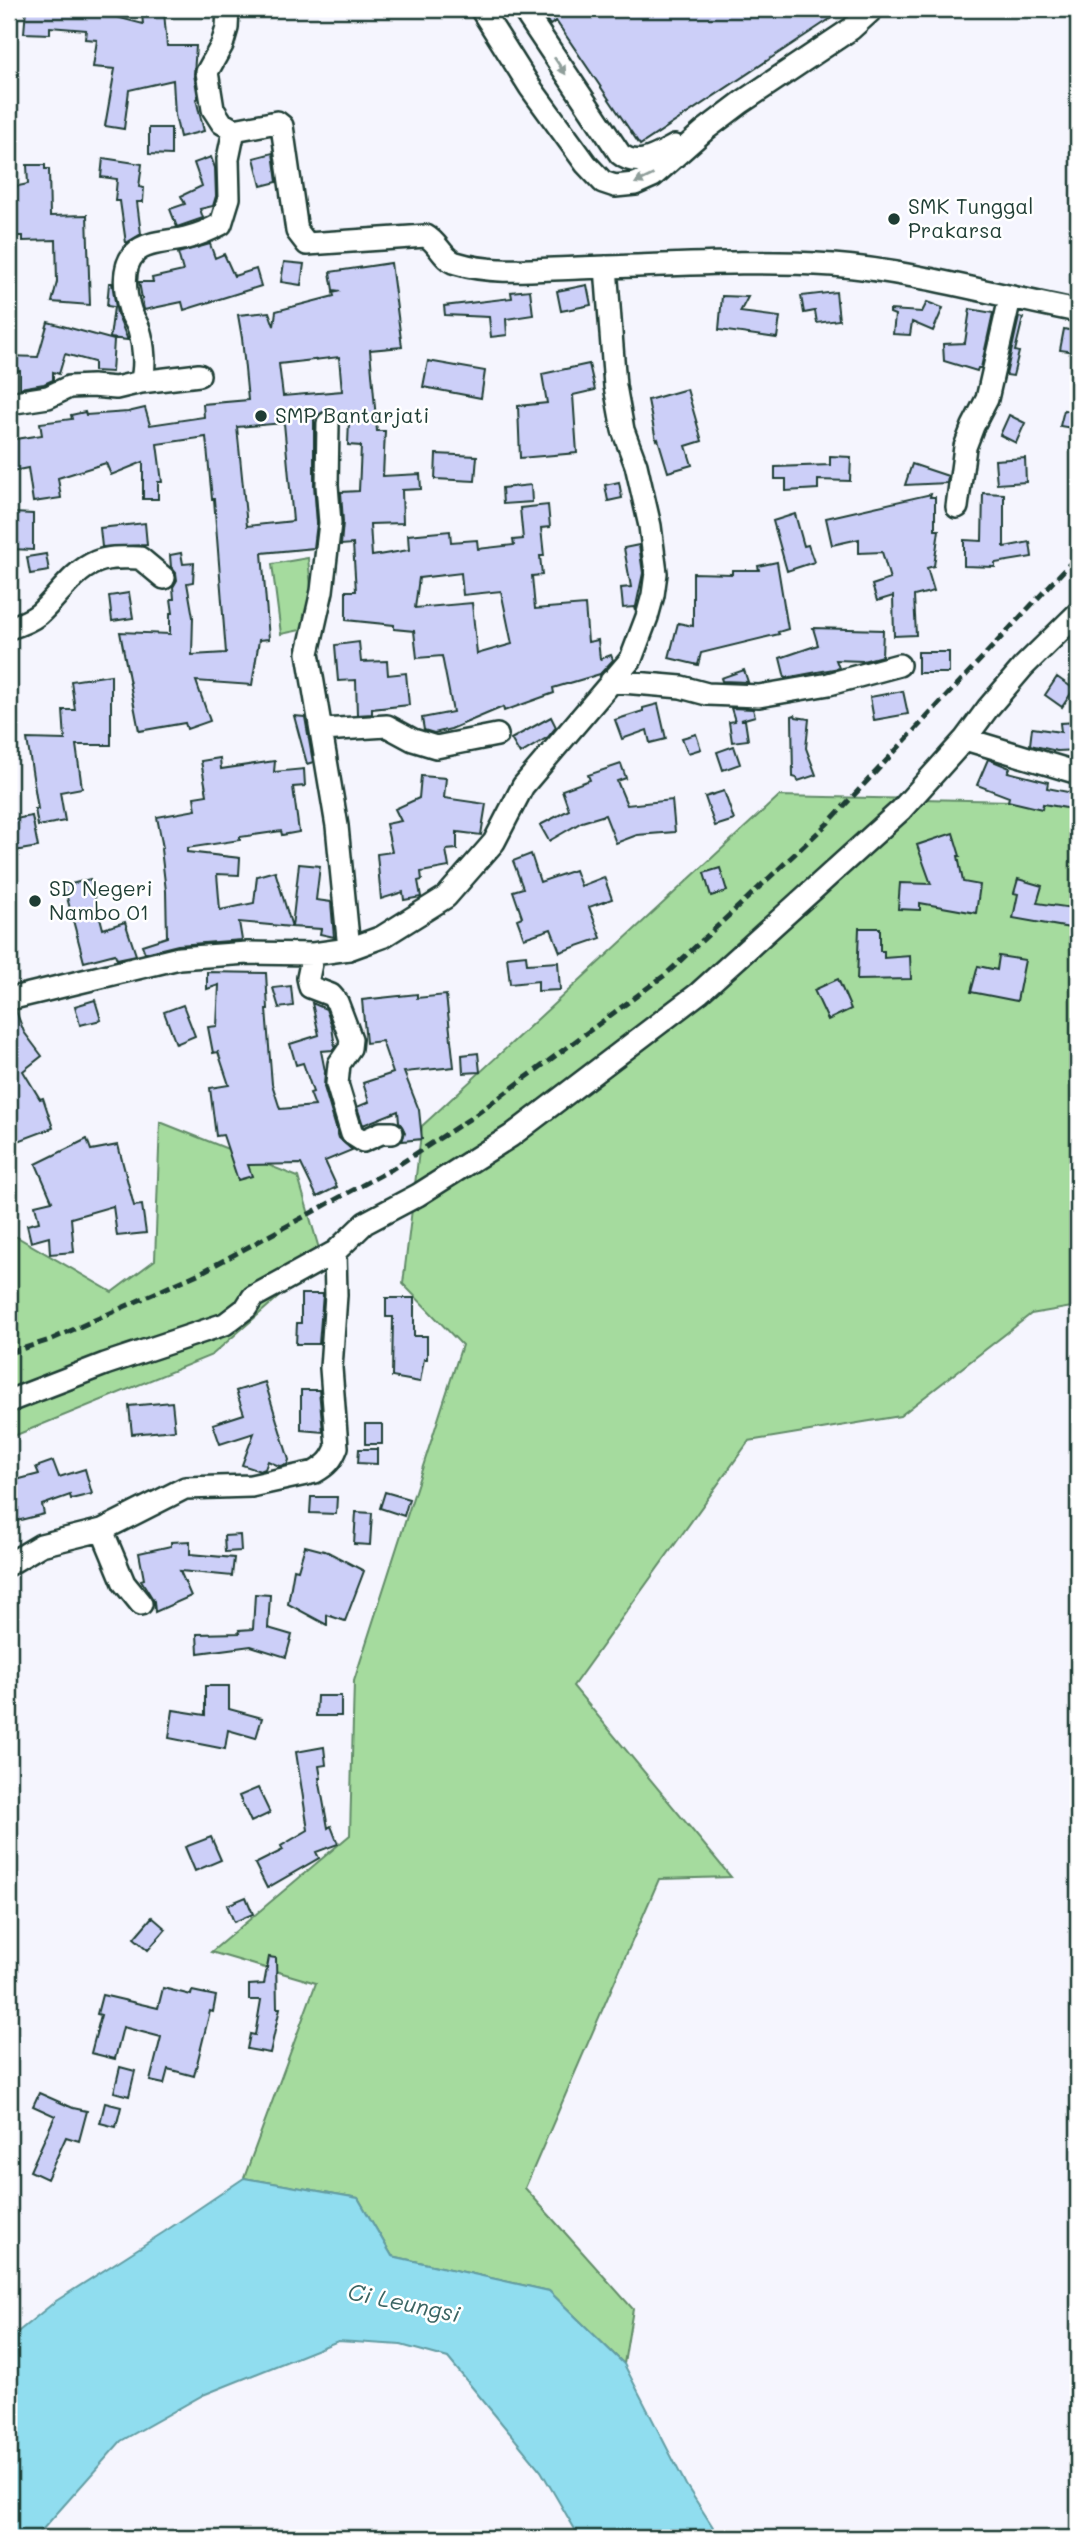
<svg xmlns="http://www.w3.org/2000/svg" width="1087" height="2547" viewBox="0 0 1087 2547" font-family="Mali,sans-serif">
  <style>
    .green { fill: #a5db9e; stroke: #628c69; stroke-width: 2 }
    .water { fill: #90ddef; stroke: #639da4; stroke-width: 2 }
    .building { fill: #cccff8; stroke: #1f3d34; stroke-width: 2; fill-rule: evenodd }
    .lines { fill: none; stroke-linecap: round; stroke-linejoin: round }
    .minor-casing { stroke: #1f3d34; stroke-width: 26 }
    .minor { stroke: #fff; stroke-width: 21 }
    .rail { stroke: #1f3d34; stroke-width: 5; stroke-dasharray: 10 5; stroke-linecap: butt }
    .oneway { fill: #8f9e9a }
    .poi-dot { fill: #1f3d34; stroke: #fff; stroke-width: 2.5 }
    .labels { text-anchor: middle; stroke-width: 5; stroke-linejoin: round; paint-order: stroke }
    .poi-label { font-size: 21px; fill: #1f3d34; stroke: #fff; text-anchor: start }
    .water-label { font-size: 23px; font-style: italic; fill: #3b6563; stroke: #fff }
  </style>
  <rect width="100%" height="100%" fill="#f5f5fe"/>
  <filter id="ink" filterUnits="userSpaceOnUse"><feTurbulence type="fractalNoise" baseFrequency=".0143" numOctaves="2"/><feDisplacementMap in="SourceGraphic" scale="14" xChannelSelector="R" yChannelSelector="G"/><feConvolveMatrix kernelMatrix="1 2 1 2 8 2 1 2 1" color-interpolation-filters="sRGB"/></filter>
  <g filter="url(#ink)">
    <!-- green -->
    <path class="green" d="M308 558 315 627 281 634 272 564Z
      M779 796 1059 802 1078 813V1306L1031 1314 900 1416 749 1441 573 1686 731 1877 659 1879 525 2188 633 2309 624 2364 549 2291 392 2256 358 2198 244 2178 316 1983 211 1952 350 1835 354 1681 462 1345 403 1284 422 1126Z
      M160 1122 298 1177 322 1259 212 1355 9 1438V1236L17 1237 112 1292 155 1260Z"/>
    <!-- water -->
    <path class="water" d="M244 2178 358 2198 392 2256 549 2291 624 2364 686 2485 720 2538H580L541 2471 448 2358 401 2345 338 2341 203 2395 121 2441 35 2538H9V2339L56 2301 164 2232Z"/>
    <!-- building -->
    <path class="building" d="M26 9H86L143 24 142 14 164 12 167 46H196L194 74 198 98 196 99 204 131 180 137 175 115 173 80 129 90 124 129 105 126 115 69 93 67 97 40 85 39 86 30 50 27V34L24 33Z
      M539 9H845L640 145 556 21 550 25Z
      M149 128H171V155L149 154Z
      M273 153 277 182 261 186 254 158Z
      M211 157 215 168 216 196 213 206 200 209 203 218 177 227 170 209 185 204 181 196 202 186 194 163Z
      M103 158 142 164 139 187 144 188 143 202H137L141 234 126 243 120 201H115L117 179 101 177Z
      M27 165H45V169H49L50 216 87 215 90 305 52 302 57 282 56 240 23 241V236H9V188L28 184Z
      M210 244 215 258 224 254 234 276 256 269 261 286 184 310 182 302 144 310 139 282H153L152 278 183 271 178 253Z
      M284 262 304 264 301 285 281 282Z
      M391 263 402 347 370 350 377 431H385L383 476 420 474 421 489 402 490 403 523 370 524 372 556 409 550 408 535 450 531 451 542 477 540 478 549 514 545 513 540 523 539 520 508 548 505 550 527 541 528 544 556H540L542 575 532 576 535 609 585 605 588 642 598 640 600 659 611 655 613 660 600 674 553 688 554 693 504 711 503 707 451 729 434 733 424 730 422 718 453 712 442 656 417 658 414 631 394 629V625L346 620V591H356L353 544 341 545 343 522 341 492 359 491 361 446 348 445 349 420H344V415H338L328 410 314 418V485L317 523 314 548 262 553 269 639 259 640 252 685 196 681 210 721 187 729 185 723 139 731 120 632 170 634V613H173L171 599H174L173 587 177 580 176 573 171 567 170 555 181 553 183 564 194 563 193 582 187 583 193 617 192 655 226 653 214 499H212L206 437 157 444 162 482H158V499H143V462L111 475 106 463 58 478 61 498 33 502 28 468 13 471 9 440 42 435 40 423 72 419 71 415 85 412 86 415 128 412 145 408 150 425 204 417 203 404 248 400 242 338 238 315 269 312 274 326 276 311 334 296 333 293 340 291 333 290 330 272ZM339 357 342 391 283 396 279 364ZM284 423 293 521 247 526 237 427ZM461 573 463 595 501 591 512 644 477 654 472 603 415 608 419 578Z
      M109 283H112L117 314 128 340 110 338 114 307 107 306Z
      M587 285 591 305 561 311 557 291Z
      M530 290 533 315 506 319 507 335 491 337 489 317 445 315 444 306 512 298 511 292Z
      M836 292 839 320 817 323 815 311 804 313 801 296Z
      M722 296 748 297 740 312 780 317 777 338 719 330Z
      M927 302 943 308 933 331 912 322 910 335 893 334 895 315 890 313V310L922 312Z
      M970 309 993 313 981 368H978L977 371 944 361 943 344 965 343Z
      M1019 317 1023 318 1015 351 1019 352 1013 376 1006 375Z
      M48 322 114 340 112 372 94 371V362L65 354 59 374 53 372V380L44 384 20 388V371L9 370V356L38 357Z
      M1064 329 1078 332 1075 352 1060 350Z
      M428 361 485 371 481 398 423 387Z
      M589 364 595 390 573 395 577 453 520 458 518 406 547 403 542 374Z
      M687 389 702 441 686 446 692 465 668 472 658 439 656 440 648 400Z
      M1064 410 1078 413V429L1060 426Z
      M1009 415 1025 423 1016 443 1000 435Z
      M436 454 477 456 475 481 435 479Z
      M830 456 851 457 850 481 818 480V489L786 491V479H775V467L830 465Z
      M1025 458 1026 482 997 484 995 460Z
      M912 464 948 476 947 483 905 485Z
      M619 482 622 498 608 501 605 485Z
      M531 485 532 502 503 504 502 488Z
      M983 493 1004 494V547L1030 542 1032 557 995 563V567L964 566V540L982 541Z
      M931 494 930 497H935V530H939L934 566 927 568 934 591 914 596 916 635 894 636 893 596 877 601 872 585 890 579 882 552 859 553V539L832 545 826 518Z
      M12 513 33 514V550L11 549Z
      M795 514 804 546 808 545 814 562 787 571 773 521Z
      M145 523 147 545 102 547 100 528Z
      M639 545 643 573 635 611 634 607 623 608 621 588 631 587 624 548Z
      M46 554 49 571 30 574 27 557Z
      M777 562 788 629 778 632 779 634 701 653 698 665 669 658 678 623 693 626V573L732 574V570H759L758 566Z
      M129 593 133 618 112 621 109 596Z
      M813 628 883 630 882 656 863 661 836 660 839 668 785 678 780 658 818 645Z
      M359 642 361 662 387 661 388 675 406 673 409 705 372 709V714L357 715 356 680 338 681 335 645Z
      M918 652H949V673H918Z
      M744 670 748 682 722 681 721 678Z
      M111 675V745H76L82 788 60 792 65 821 38 826 35 809H38L27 739 65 740 63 710H75L71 681Z
      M1057 677 1074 689 1062 707 1045 695Z
      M903 691 908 714 874 720 870 697Z
      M658 704 666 739 650 743 647 730 622 739 615 720 643 711V708Z
      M731 708 753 709 755 716 741 720H745L748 740 732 742 729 722 735 721Z
      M795 715 796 717 809 719 806 748 816 775 798 781 797 778 793 777 792 716Z
      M294 716 305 717 313 762 307 764Z
      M551 717 556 727 548 737 520 754 511 739Z
      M1078 722V750L1057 751 1030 745 1032 728 1061 732 1060 723Z
      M696 734 701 749 688 753 682 738Z
      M734 746 740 764 723 770 717 752Z
      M220 758 221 769 275 761 274 772 304 769 305 786 293 787 299 832 282 835 281 831 240 837V840L187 848V852L240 858 239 875 217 874 220 910 254 903 257 876 275 871 292 927 239 922 242 940 178 945 145 953 142 945 167 937 166 891 161 849 163 848 157 817 196 810 194 797 207 795 201 761Z
      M988 759 1010 768 1008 772 1048 782 1047 788 1078 794V810L1043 804 1042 809 1008 801 1009 797 977 785Z
      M621 764 626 778 617 781 627 805 672 800 675 832 637 835 616 843 605 815 582 822 549 841 540 825 569 810 562 790 590 780 588 775Z
      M421 776 446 778 444 798 486 804 481 835 457 832V849L446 850 449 867 421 872 422 880 418 881 421 897 404 900 403 892 381 899 377 854 392 852 386 824 401 821 395 809 419 798Z
      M724 791 734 820 715 826 705 797Z
      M32 816 38 847 14 851 9 820Z
      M953 833 960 856H958L963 882 980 885 976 913 920 903V910L898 909 900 883 931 884 917 845Z
      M531 854 540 882 575 870 581 886 604 877 612 899 589 907 601 938 560 952 551 929 524 938 517 919 522 917 513 891 523 888 513 861Z
      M299 864 320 866 316 900 331 902 334 937 320 934 321 929 292 927Z
      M720 868 727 891 711 896 704 873Z
      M90 879 103 929 125 922 136 955 117 959 115 954 84 962 64 886Z
      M1018 879 1042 886 1037 903 1073 908 1070 928 1013 918 1018 894 1014 893Z
      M859 928H880V951H884V958L910 956 911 979 857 980Z
      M526 955 527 964 558 962 560 990 538 991V981L510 984 507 957Z
      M999 956 1025 960 1017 1001 971 992 978 966 997 970Z
      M207 972 266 973 268 1009H266L272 1084 280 1109 315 1106 310 1093 313 1092 303 1063 296 1065 290 1044 319 1035 312 1003 326 1009 332 1027 335 1047 333 1050 321 1051 325 1071 324 1087 339 1138 352 1150 325 1161 337 1187 317 1197 301 1164 248 1165 252 1176 238 1180 223 1135 216 1136 210 1088 229 1085 218 1052 213 1053 208 1027 217 1026 219 985 207 989Z
      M838 979 851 1009 828 1020 814 990Z
      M291 986 293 1006 279 1008 273 988Z
      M417 994V998L446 995 454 1067 404 1072 419 1110 422 1139 402 1141 405 1132 399 1122 398 1111 363 1125 357 1107 369 1102 363 1083 393 1073 382 1041 366 1043 362 1000Z
      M95 1000 101 1020 80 1025 75 1006Z
      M183 1005 195 1036 176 1044 164 1012Z
      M16 1011 24 1032 42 1056 23 1071 40 1099 43 1098 53 1128 13 1143 9 1131V1012Z
      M478 1053 480 1072 463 1073 462 1055Z
      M87 1139 91 1150 118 1145 134 1206 142 1205 146 1233 117 1236 113 1206 71 1218 74 1252 50 1254 49 1237 31 1242 27 1225 39 1222 35 1205 52 1201 36 1164Z
      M301 1294H323L319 1344H296L297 1323H301Z
      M386 1298H414V1336H427V1359H424L420 1382 392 1377 393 1317H386Z
      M265 1382 289 1460 287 1465 279 1466 268 1461 265 1469 260 1471 242 1465 254 1433 220 1444 213 1424 244 1414 236 1391Z
      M301 1390H319L323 1432 301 1430Z
      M172 1402 175 1430 132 1434 129 1406Z
      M365 1424H382V1444H365Z
      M359 1449H377V1464L358 1463Z
      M53 1461 59 1477 85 1469 92 1494 71 1499 70 1495 42 1505 44 1514 9 1523V1505L18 1501 12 1481 39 1474 36 1467Z
      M385 1492 409 1499 404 1516 380 1508Z
      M311 1497H337L336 1514 310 1513Z
      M356 1512 372 1513 370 1545 354 1544Z
      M240 1535 241 1551 225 1552 224 1536Z
      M190 1541V1554L234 1558 232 1576 180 1571 191 1596 155 1612 154 1601 141 1580 144 1579 139 1553 171 1546V1542Z
      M305 1546 328 1552 364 1571 345 1621 327 1615V1625L288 1604 294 1569 298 1570Z
      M255 1594 270 1595 268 1628 292 1635 286 1657 251 1646 198 1653 197 1634 240 1633 239 1630 253 1629Z
      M205 1686H229V1709L262 1718 256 1738 228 1730 225 1749 169 1738 173 1710 205 1715Z
      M317 1696H341V1716H316Z
      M324 1747 326 1765 319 1766 321 1778H319L328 1828 331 1826 338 1844 316 1852 319 1858 267 1888 255 1864 283 1850 281 1846 308 1830 296 1752Z
      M258 1788 270 1813 251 1822 239 1796Z
      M211 1837 221 1860 195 1871 185 1847Z
      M246 1897 253 1914 234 1922 227 1905Z
      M152 1917 166 1929 148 1950 134 1938Z
      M269 1957 276 1958 277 2008H280L270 2053 247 2049 250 2034 255 2035 261 2000H249V1985L264 1984Z
      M163 1988 191 1995 192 1991 216 1996 213 2012 210 2011 194 2076 168 2069 164 2084 150 2081 161 2037 123 2027 115 2059 91 2053 101 2015 97 2014 102 1995 158 2008Z
      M120 2067 135 2071 129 2096 114 2092Z
      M39 2093 73 2108 87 2111 79 2141 66 2137 47 2179 30 2171 55 2116 33 2106Z
      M105 2103 121 2107 116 2127 100 2123Z"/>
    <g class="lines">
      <!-- minor casing -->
      <g class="minor-casing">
        <path id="minor" d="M228 9 227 28 222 45 207 72 213 109 222 123 234 130 277 122 282 126 297 231 307 244 426 236C439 243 442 259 456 263 494 275 540 269 578 268 663 266 748 259 833 265 913 271 999 296 1078 311
          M481 9 530 87 586 164 603 182 615 186 635 184 653 176 705 130 742 102 851 29 873 9
          M523 9 620 154C638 169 657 155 675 146
          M141 382 199 375
          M9 403 48 397 69 387 92 386 116 388 141 382C146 367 144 345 139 329 137 323 132 317 130 310 125 294 121 266 135 253 146 241 171 242 186 238 198 235 210 230 221 224L229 198 228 159 234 130
          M328 423 327 485 330 523 322 591 308 653 337 826 349 949
          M957 507 965 447 973 426 987 399 1010 298
          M9 628C19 625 30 621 39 614 58 597 72 572 96 562 110 556 126 558 140 558L164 578
          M611 681 681 687 707 694 759 696 829 684 899 665
          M322 730 387 726 413 740 436 747 497 735
          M965 739 1078 773
          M313 954 308 978 310 987 331 995 337 1002 351 1039 350 1048 339 1064 337 1084 352 1134 363 1141 381 1133H392
          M9 999 179 958 247 953 313 954 349 949 382 937 446 897 494 842 523 786 631 659 647 617 653 595 656 573 650 526 636 465 623 430 615 386 606 267
          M9 1401 105 1364 225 1324 246 1308 253 1297 335 1252
          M102 1530 124 1583 141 1604
          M9 1564 41 1545 102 1530 185 1488 251 1486 315 1472C327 1465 332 1460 337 1447L331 1368 336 1295 335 1252 365 1223 418 1195 511 1136 699 993 901 810 965 739 988 708 1023 667 1078 613"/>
      </g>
      <!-- minor -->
      <use href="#minor" class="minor"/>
      <!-- rail -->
      <path class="rail" d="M9 1353 50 1340 202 1272 392 1169 474 1116 665 975 828 823 1078 555"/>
    </g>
    <!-- one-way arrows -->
    <defs><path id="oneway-solid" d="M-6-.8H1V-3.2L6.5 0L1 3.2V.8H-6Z" transform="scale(1.75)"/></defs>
    <g class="oneway">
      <use href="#oneway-solid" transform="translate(560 66) rotate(56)"/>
      <use href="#oneway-solid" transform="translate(644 179) rotate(154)"/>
    </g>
  </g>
  <!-- markers -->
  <g class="poi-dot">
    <circle cx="894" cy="219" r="7"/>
    <circle cx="261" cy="416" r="7"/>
    <circle cx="35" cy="901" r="7"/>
  </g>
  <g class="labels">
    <!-- poi labels -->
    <g class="poi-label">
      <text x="908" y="214">SMK Tunggal<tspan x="908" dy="24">Prakarsa</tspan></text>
      <text x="275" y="423">SMP Bantarjati</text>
      <text x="49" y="896">SD Negeri<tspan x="49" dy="24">Nambo 01</tspan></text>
    </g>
    <!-- water labels -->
    <g class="water-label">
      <text transform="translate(404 2303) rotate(12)" y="8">Ci Leungsi</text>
    </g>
  </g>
  <!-- margin -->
  <rect width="1087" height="2547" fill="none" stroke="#fff" stroke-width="35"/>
  <rect x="18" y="18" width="1052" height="2512" fill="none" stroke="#1f3d34" stroke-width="2.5" filter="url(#ink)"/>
</svg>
